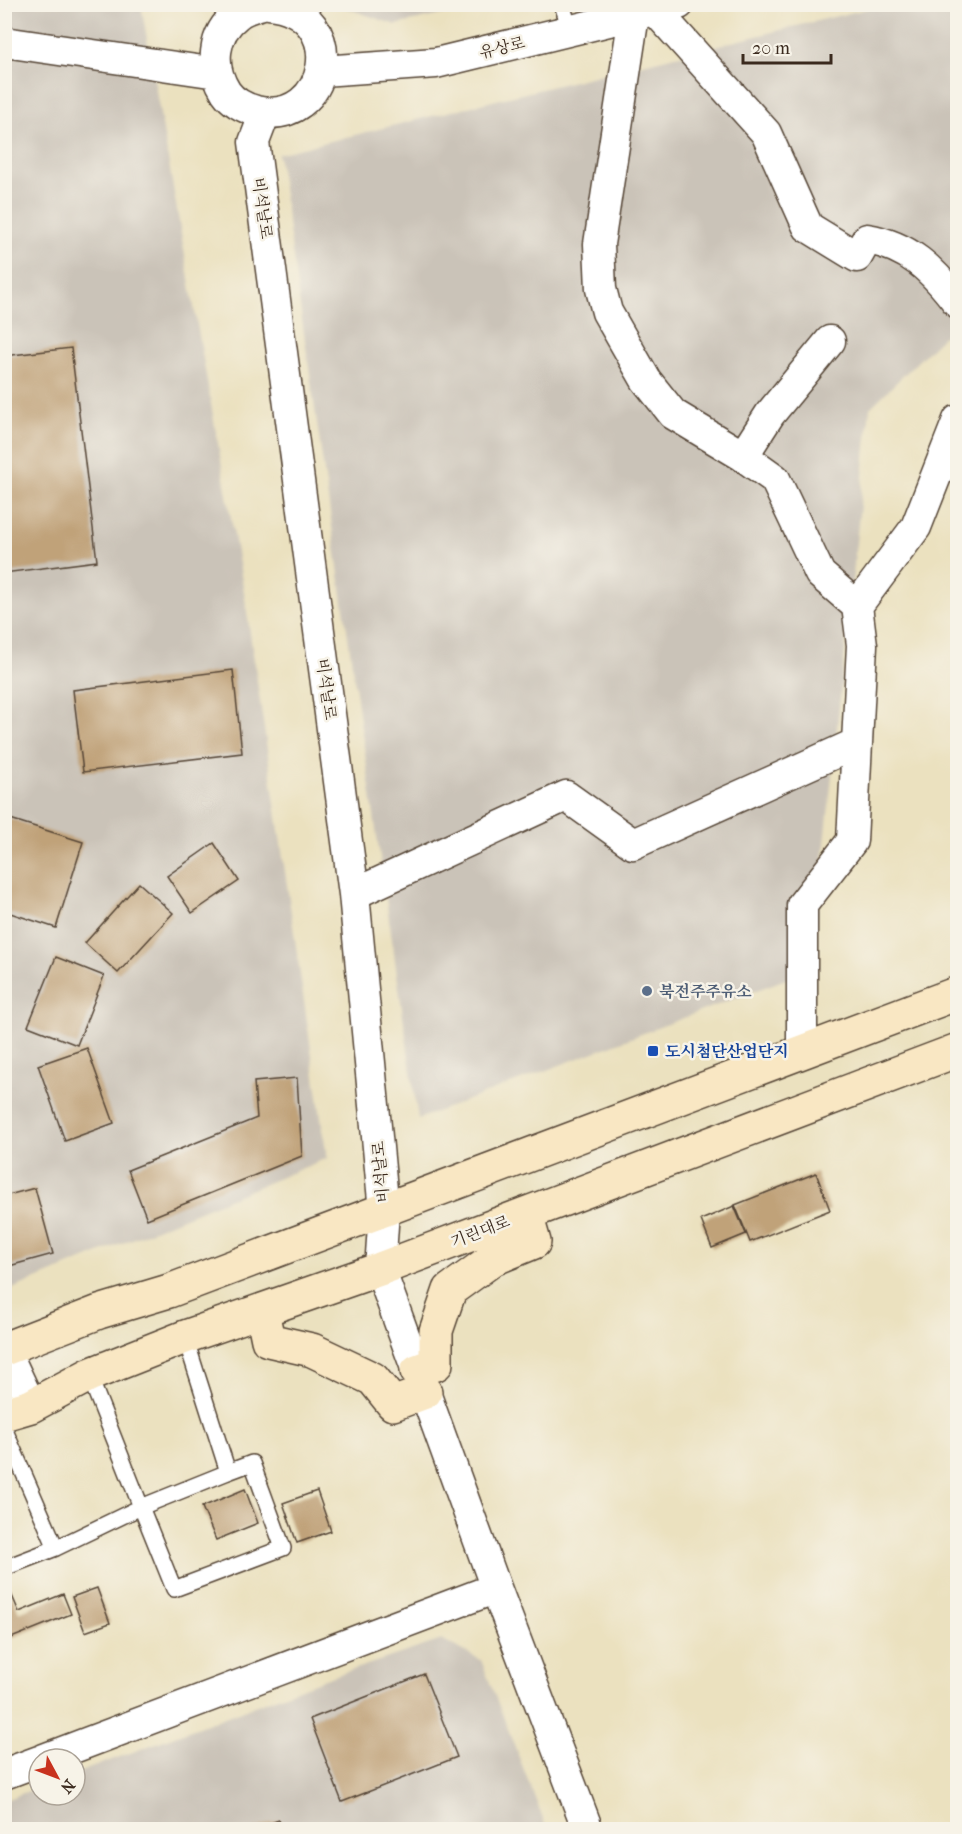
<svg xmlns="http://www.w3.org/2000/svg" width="962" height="1834" viewBox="0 0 962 1834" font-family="'IM FELL French Canon','Noto Serif KR',serif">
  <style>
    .industrial { fill: #cac3b8 }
    .building { fill: #c0a279 }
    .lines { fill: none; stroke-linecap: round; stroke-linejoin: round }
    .lane-casing { stroke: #554536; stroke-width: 18 }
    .street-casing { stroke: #554536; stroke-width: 33 }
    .secondary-casing { stroke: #554536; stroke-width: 36 }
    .lane { stroke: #fff; stroke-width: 15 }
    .street { stroke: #fff; stroke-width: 30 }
    .secondary { stroke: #f9e7c3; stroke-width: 33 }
    .service-dot { fill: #5c6f8a; stroke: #f7f3e8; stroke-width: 2 }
    .transit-dot { fill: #1a4fb4; stroke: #f7f3e8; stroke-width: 2 }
    .labels { text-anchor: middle; stroke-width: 5; stroke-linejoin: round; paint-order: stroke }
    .street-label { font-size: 16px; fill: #3b2a1e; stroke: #f7f3e8 }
    .service-label { font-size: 16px; font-weight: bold; fill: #4e5e75; stroke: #f7f3e8; text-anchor: start }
    .transit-label { font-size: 16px; font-weight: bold; fill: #164399; stroke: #f7f3e8; text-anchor: start }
  </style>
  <rect width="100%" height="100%" fill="#f7f3e8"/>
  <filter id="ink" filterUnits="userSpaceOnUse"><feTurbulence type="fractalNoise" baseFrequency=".0167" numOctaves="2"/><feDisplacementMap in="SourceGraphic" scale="12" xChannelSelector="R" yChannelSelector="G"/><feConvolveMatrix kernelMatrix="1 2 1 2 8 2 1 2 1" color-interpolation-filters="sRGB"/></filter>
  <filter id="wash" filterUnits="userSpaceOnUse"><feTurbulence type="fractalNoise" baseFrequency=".008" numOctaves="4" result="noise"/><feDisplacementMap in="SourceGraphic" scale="24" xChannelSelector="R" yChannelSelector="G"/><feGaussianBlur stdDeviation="1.35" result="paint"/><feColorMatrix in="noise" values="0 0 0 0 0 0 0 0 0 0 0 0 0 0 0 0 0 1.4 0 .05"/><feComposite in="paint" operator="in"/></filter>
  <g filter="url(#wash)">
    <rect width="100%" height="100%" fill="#ebe1bf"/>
    <!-- industrial -->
    <path class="industrial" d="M5 5H141L244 592 327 1158 5 1292Z
      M337 5H484L396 25Z
      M882 5H957V323L870 408 812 969 418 1119 278 154Z
      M442 1640 481 1660 547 1829 5 1830V1800L39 1787V1795H75V1774L325 1679Z"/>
    <g id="blocks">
      <!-- building -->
      <path class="building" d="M71 348 97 561 4 573V356Z
        M233 670 242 753 83 772 73 690Z
        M4 817 83 842 56 928 4 911Z
        M214 843 239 881 192 913 167 876Z
        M139 883 173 913 118 973 85 943Z
        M56 957 104 976 77 1045 28 1026Z
        M87 1048 114 1123 65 1141 38 1065Z
        M297 1078 302 1156 147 1219 128 1170 257 1118 254 1082Z
        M816 1173 830 1210 750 1242 735 1205Z
        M35 1188 53 1254 9 1266 4 1251V1196Z
        M734 1206 746 1234 712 1248 701 1220Z
        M245 1489 258 1523 216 1540 202 1507Z
        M317 1491 331 1531 297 1543 283 1503Z
        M4 1577 19 1612 63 1594 71 1614 4 1641Z
        M97 1588 110 1623 85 1632 72 1597Z
        M424 1674 457 1757 342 1802 310 1719Z
        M279 1820 283 1830H254V1829Z"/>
    </g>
  </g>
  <g filter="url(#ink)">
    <use href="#blocks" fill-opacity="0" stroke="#554536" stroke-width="1.5"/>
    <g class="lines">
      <!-- lane casing -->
      <g class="lane-casing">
        <path id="lane" d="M562 4 570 30
          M89 1375 141 1507 228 1472 185 1337
          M4 1428 56 1548 4 1568
          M56 1548 141 1507 174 1589 283 1548 252 1463 228 1472"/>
      </g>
      <!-- street casing -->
      <g class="street-casing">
        <path id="street" d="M262 4C253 7 244 9 237 15 212 34 210 67 226 92 233 102 245 108 256 111 330 128 352 12 269 4
          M655 10 766 133 808 227 857 257 867 239C909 246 933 270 958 303
          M634 15 599 244 601 289 607 312 646 380 673 414 743 456 775 479 820 574 857 606
          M4 42 217 73
          M322 71 436 63 679 4
          M265 113 254 142 354 894 384 1211 380 1269 496 1588 588 1830
          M743 456 770 414 830 341
          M354 894 566 796 633 844 857 743
          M802 1052V905L852 841 862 645 857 606 916 527 958 420
          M4 1348 31 1406
          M44 1759 496 1588
          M4 1774 39 1761"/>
      </g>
      <!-- secondary casing -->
      <g class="secondary-casing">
        <path id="secondary" d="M262 1311 268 1340 312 1350 373 1379 393 1404 425 1392
          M4 1349 99 1312 169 1291 958 993
          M417 1371 436 1364V1331L450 1290 493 1259 534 1242 526 1214
          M4 1414 31 1406 89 1375 185 1337 380 1269 958 1050"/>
      </g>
      <!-- lane -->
      <use href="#lane" class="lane"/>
      <!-- street -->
      <use href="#street" class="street"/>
      <!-- secondary -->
      <use href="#secondary" class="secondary"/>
    </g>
  </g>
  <!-- markers -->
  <circle class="service-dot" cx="647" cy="991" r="6"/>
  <rect class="transit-dot" x="647" y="1045" width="12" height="12" rx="3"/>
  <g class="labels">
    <!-- street labels -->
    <g class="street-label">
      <text transform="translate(502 47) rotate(-14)" y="6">유상로</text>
      <text transform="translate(263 208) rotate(82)" y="6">비석날로</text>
      <text transform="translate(327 689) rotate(82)" y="6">비석날로</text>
      <text transform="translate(380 1172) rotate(-95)" y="6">비석날로</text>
      <text transform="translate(480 1231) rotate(-21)" y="6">기린대로</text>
    </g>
    <!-- service labels -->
    <g class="service-label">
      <text x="659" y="997">북전주주유소</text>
    </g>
    <!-- transit labels -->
    <g class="transit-label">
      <text x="665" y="1057">도시첨단산업단지</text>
    </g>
  </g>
  <!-- margin -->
  <rect width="962" height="1834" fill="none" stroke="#f7f3e8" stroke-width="24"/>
  <!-- north arrow -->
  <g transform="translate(57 1777) rotate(131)"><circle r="28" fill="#f7f3e8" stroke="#aca397" stroke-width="1.5"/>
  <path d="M0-4.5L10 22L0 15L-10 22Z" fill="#c8321e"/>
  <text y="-9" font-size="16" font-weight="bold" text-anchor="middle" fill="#3b2a1e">N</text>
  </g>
  <!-- scale -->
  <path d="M743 54v9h88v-9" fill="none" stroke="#3b2a1e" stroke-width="3"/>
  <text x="752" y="54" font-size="18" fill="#3b2a1e" stroke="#f7f3e8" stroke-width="4.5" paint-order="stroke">20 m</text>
</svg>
